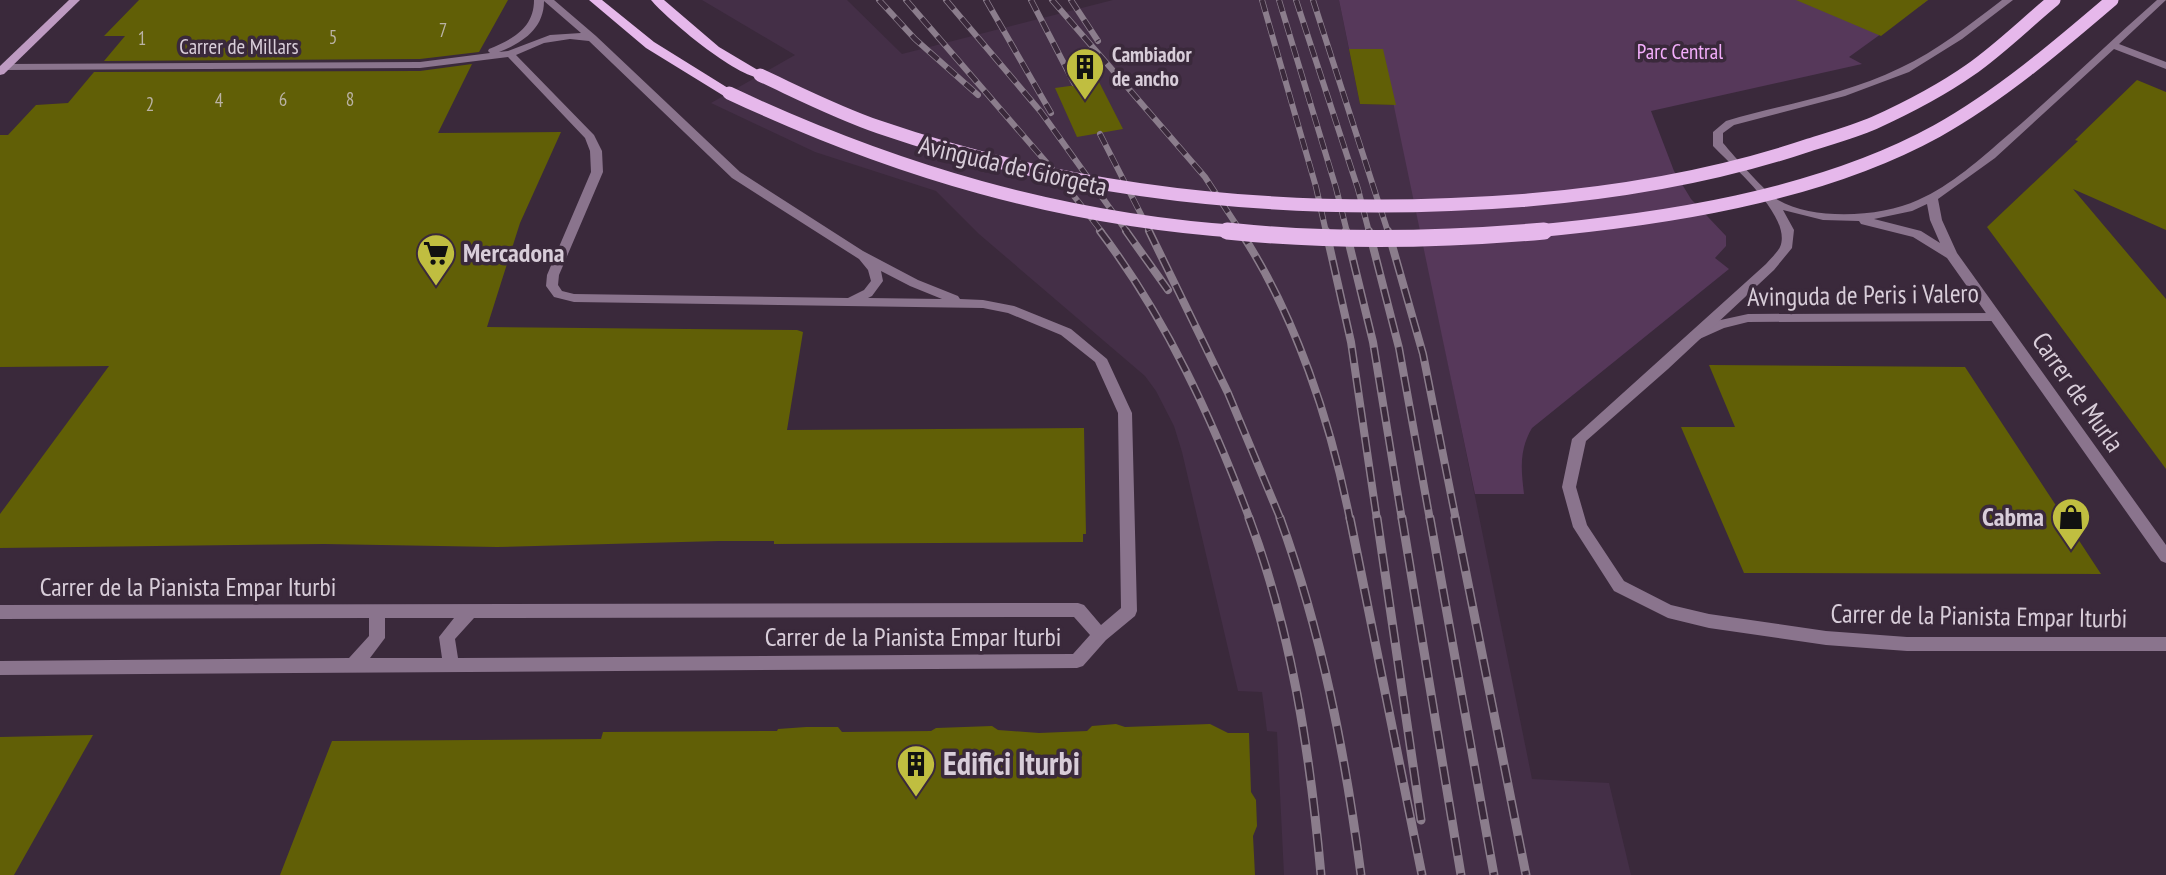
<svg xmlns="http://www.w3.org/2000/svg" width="2166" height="875" viewBox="0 0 2166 875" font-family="'PT Sans Narrow',sans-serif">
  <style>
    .built { fill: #442f47 }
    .green { fill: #56385a }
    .building { fill: #615f06 }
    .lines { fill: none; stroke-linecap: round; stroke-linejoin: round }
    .lane { fill: #8a748d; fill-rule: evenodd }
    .street { fill: #8a748d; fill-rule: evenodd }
    .secondary { fill: #be9bc2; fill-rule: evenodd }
    .primary { fill: #e6b8eb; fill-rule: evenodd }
    .rail-far2-casing { stroke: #8b7d8c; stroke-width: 6 }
    .rail-far1-casing { stroke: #8b7d8c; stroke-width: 8 }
    .rail-casing { stroke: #8b7d8c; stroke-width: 9 }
    .rail-far2 { stroke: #3a293b; stroke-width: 4.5; stroke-dasharray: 12; stroke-linecap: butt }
    .rail-far1 { stroke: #3a293b; stroke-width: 5; stroke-dasharray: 15; stroke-linecap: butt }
    .rail { stroke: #3a293b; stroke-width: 6; stroke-dasharray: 18; stroke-linecap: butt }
    .primary-bridge-far1 { stroke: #e6b8eb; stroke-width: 13 }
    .primary-bridge { stroke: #e6b8eb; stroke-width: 17 }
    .labels { text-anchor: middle; stroke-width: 7; stroke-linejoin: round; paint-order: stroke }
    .far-number-label { font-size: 19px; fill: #bab2a4 }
    .far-street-label { font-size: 21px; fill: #d8cdd9; stroke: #3a293b }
    .far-park-label { font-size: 21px; fill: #f4aefc; stroke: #3a293b }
    .far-poi-label { font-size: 21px; font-weight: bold; fill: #d8cdd9; stroke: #3a293b; text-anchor: start }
    .street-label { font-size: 26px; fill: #d8cdd9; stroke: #3a293b }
    .poi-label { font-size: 26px; font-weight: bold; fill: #d8cdd9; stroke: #3a293b; text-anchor: start }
    .near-poi-label { font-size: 32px; font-weight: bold; fill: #d8cdd9; stroke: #3a293b; text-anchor: start }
  </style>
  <rect width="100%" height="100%" fill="#3a293b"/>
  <!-- built -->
  <path class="built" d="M702 0H847L902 54 1113 0H1339L1360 104 1396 105 1532 779 1609 783 1631 875H1284L1277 732 1267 731 1262 692 1238 691 1182 452 1174 426 1156 391 1145 376 979 234 936 191 815 152 711 103 795 55Z"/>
  <!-- green -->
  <path class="green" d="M1339 0H1928L1849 57 1862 64 1651 111 1674 171 1691 199 1726 236V246L1715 258 1729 269 1532 428C1519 450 1521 469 1524 494H1475L1382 49H1349Z"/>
  <!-- building -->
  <path class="building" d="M139 0H508L479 52 420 59 104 61 125 36H104Z
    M1796 0H1928L1881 36Z
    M1349 49H1383L1396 105 1360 104Z
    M472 64 438 133 561 132 520 223 487 327 797 330 803 332 787 430 1084 428 1086 534H1083V542L774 544V541H719L497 547 324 544 0 548V514L109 366 0 367V135H8L36 105 68 103 94 72 420 71Z
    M2137 80 2166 92V230L2073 189 2166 299V469L1987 227 2078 141 2075 140Z
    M1099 82 1123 129 1077 137 1055 88Z
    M1709 365 1965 367 2101 574 1744 573 1681 427H1735Z
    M1116 724 1125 727 1210 724 1228 733H1249L1251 792 1256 800 1257 826 1253 836 1255 875H280L332 741 601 739 603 732 777 731 778 729 806 727H838L842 732 931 731 936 728 992 726 998 730 1039 733 1087 731 1092 726Z
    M93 735 14 875H0V737Z"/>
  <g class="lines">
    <!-- lane -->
    <path class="lane" d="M1995 313 2001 317 1995 321 1748 322 1724 328 1695 341 1689 336 1690 333 1716 321 1748 314Z"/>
    <!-- street -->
    <path class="street" d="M534 0H554L596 36 740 172 863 251 918 280 958 296 960 299 983 300 1014 306 1071 329 1107 359 1132 413 1137 611 1135 616 1106 640 1083 666 1077 668 0 675V661L349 658 369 636V618L0 619V605L1078 603 1084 605 1101 625 1121 608 1118 413 1095 362 1061 335 1008 313 983 308 574 302 554 297 546 286 547 275 591 172 590 151 585 138 508 57 420 68 5 70 0 67 5 64 420 62 490 53 488 51 489 49C513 39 534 28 534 0ZM544 1 581 33 550 35 508 51 499 52C522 43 544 29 544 1ZM570 39 589 41 732 178 859 259 868 270 871 281 864 290 848 298 574 294 562 291 558 285 559 275 603 172 602 151 594 135 516 55 544 43ZM881 271 910 286 942 299 868 298 872 296 883 281ZM1074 617 1090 635 1073 654 458 658 455 639 474 618ZM385 618H454L439 637 442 658H370L385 638Z
      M2002 0H2013L1962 39 1909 72 1845 96 1734 125 1723 133V143C1735 157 1765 192 1778 200 1815 221 1881 217 1918 200 1952 185 1980 159 2008 135 2059 91 2107 44 2157 0H2166L2119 44 2166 62V69L2114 49 1995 158 1938 199 1942 220 1957 253 2166 545V563L2161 561 1947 258 1913 237 1861 224 1859 221 1823 220 1783 210 1794 230 1792 248 1774 270 1668 369 1586 441 1576 487 1587 525 1624 581 1671 605 1709 614 1826 631 1907 637H2166V651H1907L1826 645 1709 628 1668 618 1614 591 1573 527 1562 487 1572 439 1766 264C1770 259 1777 253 1780 247 1793 217 1732 166 1713 146V132L1726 121C1784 104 1845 95 1900 68 1937 51 1969 25 2002 0ZM1927 204 1930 220 1940 243 1921 231 1874 219 1912 211Z"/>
    <!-- secondary -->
    <path class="secondary" d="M69 0H80L4 74 0 75V66Z"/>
    <!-- primary -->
    <path class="primary" d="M589 0H602L654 42 736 93 729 97 724 96 646 48Z
      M651 0H664L719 47 766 75 765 78C741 82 667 19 651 0Z"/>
    <!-- rail-far2 casing -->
    <g class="rail-far2-casing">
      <path id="rail-far2" d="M879 0 915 39 978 95
        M906 0 1059 177 1102 232
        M946 0 1041 112 1127 232
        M986 0 1051 113
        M1031 0 1074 83
        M1052 0 1205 177 1241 232
        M1071 0 1098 41
        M1262 0 1316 187 1326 232
        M1279 0 1336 188 1347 232
        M1296 0 1358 189 1369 232
        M1313 0 1388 232
        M1100 134 1150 232"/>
    </g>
    <!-- rail-far1 casing -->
    <g class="rail-far1-casing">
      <path id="rail-far1" d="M1100 231C1166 318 1212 418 1250 520
        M1126 231 1168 290
        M1149 231 1228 393 1281 520
        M1240 231C1295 314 1331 423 1350 520
        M1326 231 1351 342 1377 520
        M1346 231 1373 342 1402 520
        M1369 231 1399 348 1430 520
        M1388 231 1423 354 1456 520"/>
    </g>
    <!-- rail casing -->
    <g class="rail-casing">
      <path id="rail" d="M1249 518C1292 633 1310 753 1321 875
        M1280 518C1322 634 1345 753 1361 875
        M1350 518 1422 875
        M1377 518 1421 820
        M1402 518 1461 875
        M1430 518 1494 875
        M1455 518 1526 875"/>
    </g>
    <!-- rail-far2 -->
    <use href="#rail-far2" class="rail-far2"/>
    <!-- rail-far1 -->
    <use href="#rail-far1" class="rail-far1"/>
    <!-- rail -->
    <use href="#rail" class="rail"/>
    <!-- primary-bridge-far1 -->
    <path class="primary-bridge-far1" d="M760 75C799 93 838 113 879 127 1088 199 1308 217 1528 200 1624 192 1717 176 1809 145 1831 138 1853 132 1874 123 1907 108 1940 91 1970 70 2000 49 2026 23 2054 0
      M729 93C895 171 1061 220 1244 232
      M1526 232C1660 220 1817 197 1937 131 2001 95 2057 47 2112 0"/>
    <!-- primary-bridge -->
    <path class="primary-bridge" d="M1227 231C1331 242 1440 240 1544 231"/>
  </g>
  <!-- icons -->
  <defs>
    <g id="building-pin" transform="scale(2.0125)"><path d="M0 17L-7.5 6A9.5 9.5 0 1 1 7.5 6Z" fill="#c0be40" stroke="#3a293b"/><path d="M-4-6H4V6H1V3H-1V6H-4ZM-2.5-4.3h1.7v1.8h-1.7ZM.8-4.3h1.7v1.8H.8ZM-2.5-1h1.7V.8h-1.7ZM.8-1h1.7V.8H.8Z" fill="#111"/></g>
    <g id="supermarket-pin" transform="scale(2.0125)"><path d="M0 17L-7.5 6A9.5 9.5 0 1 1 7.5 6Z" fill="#c0be40" stroke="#3a293b"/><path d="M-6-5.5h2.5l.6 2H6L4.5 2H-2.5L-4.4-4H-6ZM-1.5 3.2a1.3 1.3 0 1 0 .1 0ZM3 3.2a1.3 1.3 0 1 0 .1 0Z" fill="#111"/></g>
    <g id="shop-pin" transform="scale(2.0125)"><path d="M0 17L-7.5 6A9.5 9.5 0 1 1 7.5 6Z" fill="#c0be40" stroke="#3a293b"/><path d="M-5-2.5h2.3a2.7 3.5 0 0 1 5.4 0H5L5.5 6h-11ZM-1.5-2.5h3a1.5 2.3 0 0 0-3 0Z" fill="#111"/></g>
  </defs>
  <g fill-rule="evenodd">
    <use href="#building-pin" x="1085" y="67"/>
    <use href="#supermarket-pin" x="436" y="253"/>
    <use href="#shop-pin" x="2071" y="517"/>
    <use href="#building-pin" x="916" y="764"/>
  </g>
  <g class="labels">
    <!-- far-number labels -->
    <g class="far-number-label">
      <text x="443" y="37">7</text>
      <text x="333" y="44">5</text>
      <text x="142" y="45">1</text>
      <text x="283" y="106">6</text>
      <text x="350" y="106">8</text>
      <text x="219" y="107">4</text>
      <text x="150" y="111">2</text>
    </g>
    <!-- far-street labels -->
    <g class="far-street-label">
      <text x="239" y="54">Carrer de Millars</text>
    </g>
    <!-- far-park labels -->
    <g class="far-park-label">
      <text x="1680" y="59">Parc Central</text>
    </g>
    <!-- far-poi labels -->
    <g class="far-poi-label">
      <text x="1112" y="62">Cambiador<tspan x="1112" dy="24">de ancho</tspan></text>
    </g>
    <!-- street labels -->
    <g class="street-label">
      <text transform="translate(1013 166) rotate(13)" y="9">Avinguda de Giorgeta</text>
      <text transform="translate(1863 295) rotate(-1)" y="9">Avinguda de Peris i Valero</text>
      <text transform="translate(2078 392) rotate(55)" y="9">Carrer de Murla</text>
      <text x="188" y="596">Carrer de la Pianista Empar Iturbi</text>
      <text transform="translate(1979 616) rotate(1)" y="9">Carrer de la Pianista Empar Iturbi</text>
      <text x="913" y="646">Carrer de la Pianista Empar Iturbi</text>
    </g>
    <!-- poi labels -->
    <g class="poi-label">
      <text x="463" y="262">Mercadona</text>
      <text x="2044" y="526" text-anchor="end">Cabma</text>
    </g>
    <!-- near-poi labels -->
    <g class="near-poi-label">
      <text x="943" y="775">Edifici Iturbi</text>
    </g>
  </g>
</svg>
